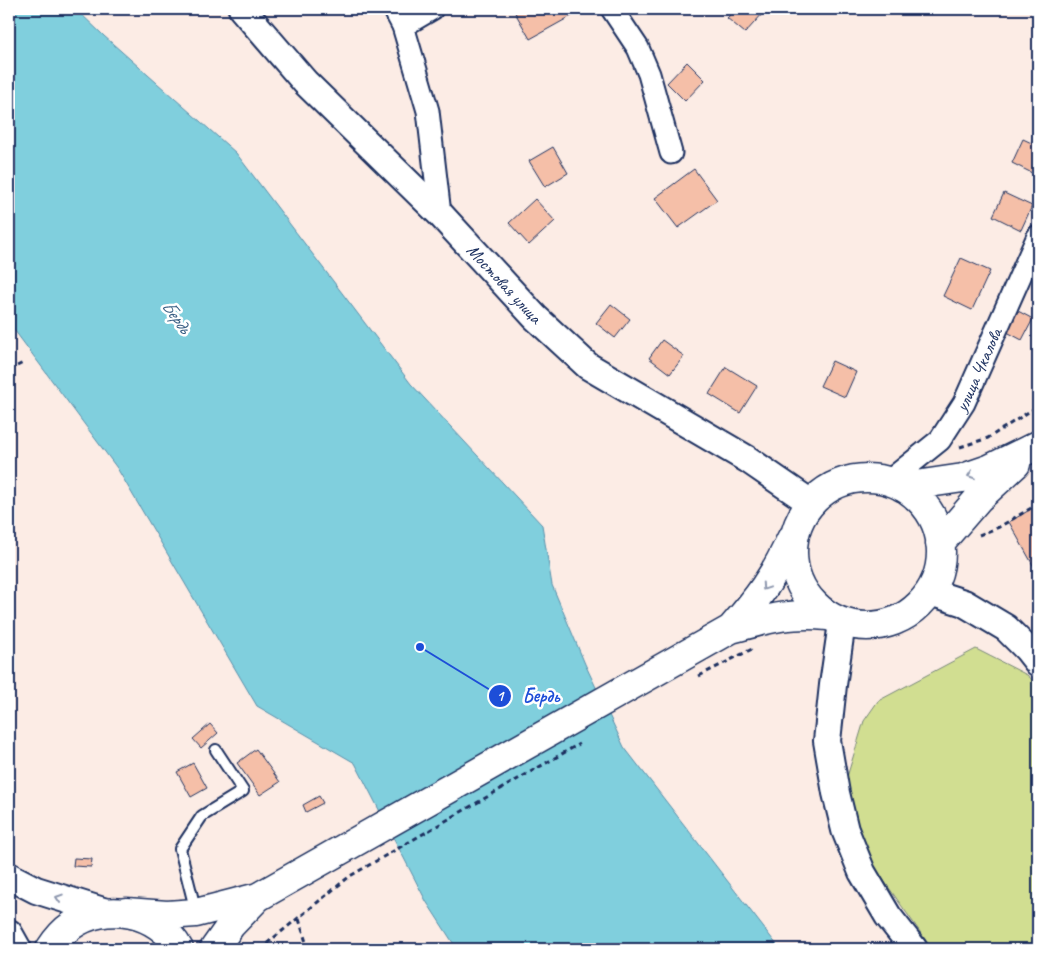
<svg xmlns="http://www.w3.org/2000/svg" width="1047" height="958" viewBox="0 0 1047 958" font-family="Caveat,sans-serif">
  <style>
    .green { fill: #d1de91; stroke: #768678 }
    .water { fill: #80cfdd; stroke: #588faa }
    .building { fill: #f5bfa8; stroke: #1b2f5e }
    .lines { fill: none; stroke-linecap: round; stroke-linejoin: round }
    .service-casing { stroke: #1b2f5e; stroke-width: 14 }
    .minor-casing { stroke: #1b2f5e; stroke-width: 25 }
    .tertiary-casing { stroke: #1b2f5e; stroke-width: 30 }
    .secondary-casing { stroke: #1b2f5e; stroke-width: 31 }
    .path { stroke: #1b2f5e; stroke-width: 3; stroke-dasharray: 5 4; stroke-linecap: butt }
    .service { stroke: #fff; stroke-width: 10 }
    .minor { stroke: #fff; stroke-width: 21 }
    .tertiary { stroke: #fff; stroke-width: 26 }
    .secondary { stroke: #fff; stroke-width: 28 }
    .oneway { stroke: #8d97ae }
    .labels { text-anchor: middle; stroke-width: 5; stroke-linejoin: round; paint-order: stroke }
    .street-label { font-size: 18px; fill: #1b2f5e; stroke: #fff }
    .water-label { font-size: 19px; font-style: italic; fill: #395f84; stroke: #fff }
    .leader { fill: none; stroke: #1d4ed8; stroke-width: 2 }
    .callout-dot { fill: #1d4ed8; stroke: #fff; stroke-width: 2 }
    .mark-label { font-size: 15px; text-anchor: middle; font-weight: bold; fill: #fff }
    .callout-label { font-size: 19px; text-anchor: middle; font-weight: bold; fill: #1d4ed8; stroke: #fff; stroke-width: 5; stroke-linejoin: round; paint-order: stroke }
  </style>
  <rect width="100%" height="100%" fill="#fcece5"/>
  <filter id="ink" filterUnits="userSpaceOnUse"><feTurbulence type="fractalNoise" baseFrequency=".02" numOctaves="2"/><feDisplacementMap in="SourceGraphic" scale="10" xChannelSelector="R" yChannelSelector="G"/><feConvolveMatrix kernelMatrix="1 2 1 2 8 2 1 2 1" color-interpolation-filters="sRGB"/></filter>
  <g filter="url(#ink)">
    <!-- green -->
    <path class="green" d="M976 649 1027 675 1038 685V949H932L875 868 855 828 847 777 864 721 878 701Z"/>
    <!-- water -->
    <path class="water" d="M9 9H76L104 36 236 153 411 384 542 525 552 585 585 664 624 747 780 949H457L426 901 355 763 257 706 117 468 9 323Z"/>
    <!-- building -->
    <path class="building" d="M513 9H572L575 14 530 39Z
      M736 9H759L764 12 745 33 727 18Z
      M687 62 705 80 685 101 667 83Z
      M1023 139 1038 146V176L1012 163Z
      M553 147 568 173 545 187 529 161Z
      M694 169 717 200 678 228 655 198Z
      M1004 193 1032 206 1021 230 993 216Z
      M535 199 555 221 529 245 509 223Z
      M961 258 990 271 972 310 943 296Z
      M611 304 630 319 615 338 596 323Z
      M1018 311 1033 319 1022 340 1007 332Z
      M662 340 684 356 670 374 649 358Z
      M832 361 856 372 845 397 820 386Z
      M726 367 757 386 740 413 709 394Z
      M1038 505V574L1009 522Z
      M210 724 218 733 201 748 193 739Z
      M256 749 280 782 260 795 237 763Z
      M193 763 207 788 191 797 177 772Z
      M319 796 323 803 306 812 303 805Z
      M74 858 92 859 91 867 73 866Z"/>
    <g class="lines">
      <!-- service casing -->
      <g class="service-casing">
        <path id="service" d="M196 912 180 849 202 816 243 791 216 750"/>
      </g>
      <!-- minor casing -->
      <g class="minor-casing">
        <g id="minor">
          <path d="M394 9 403 26 428 111 440 214"/>
          <path d="M612 9 638 48 649 74 671 153"/>
          <path d="M403 26 432 9"/>
          <path id="s1" d="M889 481 940 440 964 403 1038 236"/>
        </g>
      </g>
      <!-- tertiary casing -->
      <g class="tertiary-casing">
        <g id="tertiary">
          <path id="s2" d="M242 9 305 82 440 214 535 317 588 366 747 459 811 503"/>
          <path d="M930 592 964 603 1006 628 1027 649 1038 663"/>
          <path d="M842 623 833 685 827 741 836 793 845 830 862 872 888 916 914 949"/>
          <path d="M9 876 36 890 106 912"/>
          <path d="M9 933 18 949"/>
        </g>
      </g>
      <!-- secondary casing -->
      <g class="secondary-casing">
        <path id="secondary" d="M793 552a74 74 0 1 1 148 0a74 74 0 1 1-148 0Z
          M902 487 963 478 989 469 1038 445
          M940 543 978 499 1016 464
          M731 629C758 598 774 577 791 539
          M126 912 167 915 196 913 258 897 731 629C768 619 789 612 828 616
          M50 949C56 940 62 932 71 926 105 901 159 911 179 949
          M214 949 231 925 257 898"/>
      </g>
      <!-- path -->
      <path class="path" d="M9 370 23 363
        M960 447 988 438 1038 406
        M979 535 999 527 1038 504
        M699 676 752 649
        M299 919 308 949
        M242 946 254 949
        M260 949 350 876 579 744"/>
      <!-- service -->
      <use href="#service" class="service"/>
      <!-- minor -->
      <use href="#minor" class="minor"/>
      <!-- tertiary -->
      <use href="#tertiary" class="tertiary"/>
      <!-- secondary -->
      <use href="#secondary" class="secondary"/>
    </g>
    <!-- one-way arrows -->
    <defs><path id="oneway-chevron" d="M-2-3.5L2.5 0L-2 3.5" fill="none" stroke-width="1.6" stroke-linecap="round" stroke-linejoin="round" transform="scale(1.25)"/></defs>
    <g class="oneway">
      <use href="#oneway-chevron" transform="translate(971 475) rotate(161)"/>
      <use href="#oneway-chevron" transform="translate(765 587) rotate(124)"/>
      <use href="#oneway-chevron" transform="translate(59 898) rotate(-162)"/>
    </g>
  </g>
  <g class="labels">
    <!-- street labels -->
    <g class="street-label">
      <text dy="6" stroke="none"><textPath href="#s2" startOffset="380">Мостовая улица</textPath></text>
      <text dy="6" stroke="none"><textPath href="#s1" startOffset="146">улица Чкалова</textPath></text>
    </g>
    <!-- water labels -->
    <g class="water-label">
      <text transform="translate(177 316) rotate(54)" y="7">Бердь</text>
    </g>
  </g>
  <!-- callouts -->
  <path class="leader" d="M420 647L500 696"/>
  <g class="callout-dot">
    <circle cx="420" cy="647" r="5"/>
    <circle cx="500" cy="696" r="12"/>
  </g>
  <g class="mark-label">
    <text x="500" y="701">1</text>
  </g>
  <g class="callout-label">
    <text x="541" y="702">Бердь</text>
  </g>
  <!-- margin -->
  <rect width="1047" height="958" fill="none" stroke="#fff" stroke-width="30"/>
  <rect x="15" y="15" width="1017" height="928" fill="none" stroke="#1b2f5e" stroke-width="2" filter="url(#ink)"/>
</svg>
